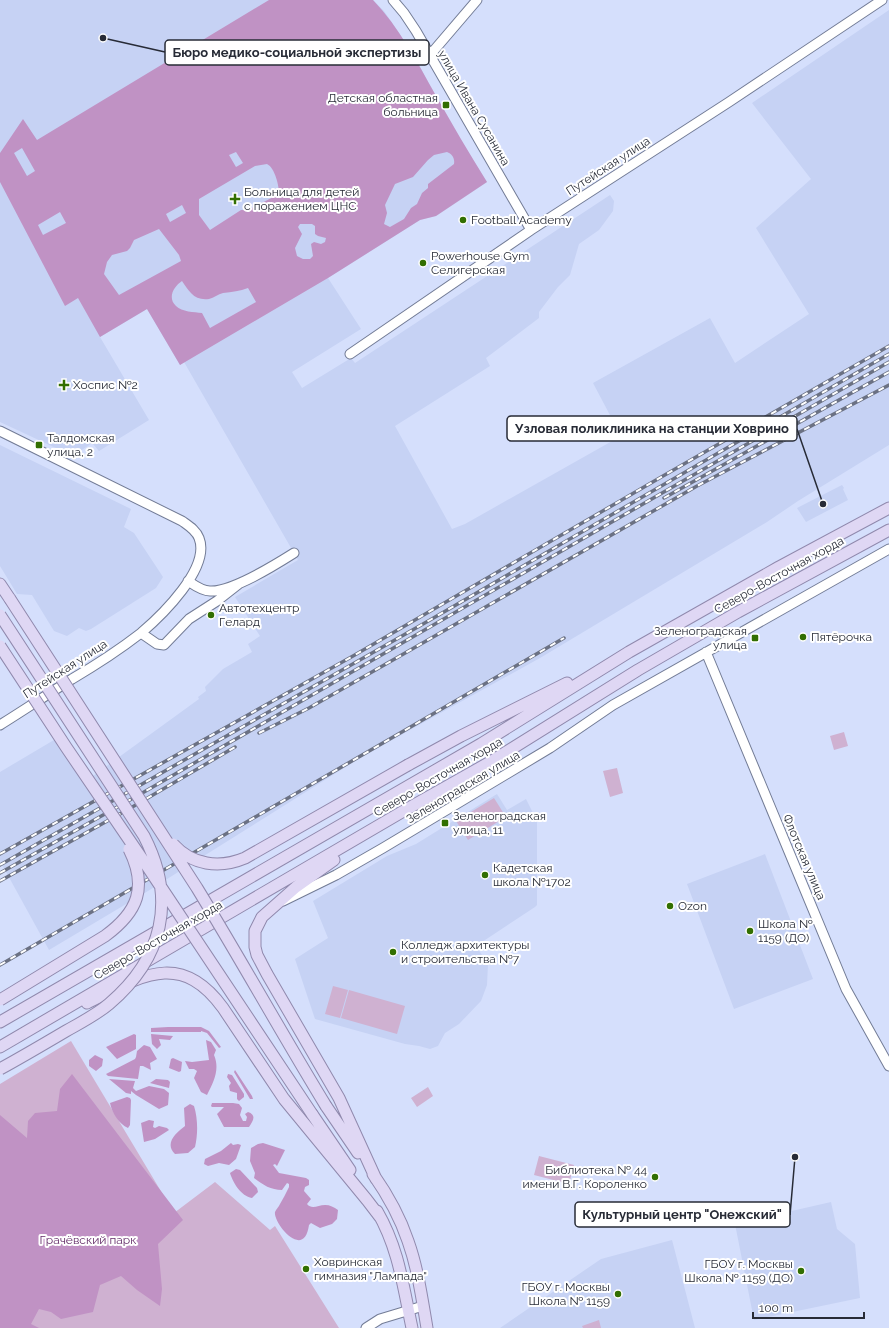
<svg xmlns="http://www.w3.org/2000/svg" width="889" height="1328" viewBox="0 0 889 1328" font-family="Raleway,sans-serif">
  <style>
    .built { fill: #c6d2f4 }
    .green { fill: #cfb1d1 }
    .forest { fill: #c092c4; fill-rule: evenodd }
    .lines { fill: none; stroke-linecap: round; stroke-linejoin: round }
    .minor-casing { stroke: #737c96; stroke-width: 11 }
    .major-casing { stroke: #9089ad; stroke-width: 13 }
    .minor { stroke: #fff; stroke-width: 9 }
    .major { stroke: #dfd7f4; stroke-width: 11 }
    .rail-casing { stroke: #6b7183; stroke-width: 3.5 }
    .rail { stroke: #fff; stroke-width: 2; stroke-dasharray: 6; stroke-linecap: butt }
    .major-bridge-casing { stroke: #9089ad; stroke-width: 13; stroke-linecap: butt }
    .major-bridge { stroke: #dfd7f4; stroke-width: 11 }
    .poi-dot { fill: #326f01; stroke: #fff; stroke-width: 1.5 }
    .labels { text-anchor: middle; stroke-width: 4; stroke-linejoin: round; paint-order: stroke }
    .poi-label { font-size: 12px; fill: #272b36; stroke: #fff; text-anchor: start }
    .street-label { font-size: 12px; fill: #272b36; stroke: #fff }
    .park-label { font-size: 12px; fill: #632b68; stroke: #fff }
    .leader { fill: none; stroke: #272b36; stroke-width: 1.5 }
    .callout-dot { fill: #272b36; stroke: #fff; stroke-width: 1.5 }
    .callout { fill: #fff; stroke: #272b36; stroke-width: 1.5 }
    .callout-label { font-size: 13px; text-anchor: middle; font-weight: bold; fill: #272b36 }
  </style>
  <rect width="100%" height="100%" fill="#d5dffc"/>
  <!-- built -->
  <path class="built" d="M0 0H373L384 11 410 49 457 134 487 182 436 216 420 220 328 278 361 329 292 372 302 388 351 358 355 363 610 195 614 201 613 211 599 230 579 244 570 275 558 287 539 312V318L486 358 490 366 395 426 452 529 465 524 621 436 593 383 710 318 735 363 809 314 756 228 811 179 752 103 889 10V445L798 501 767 522 540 658 363 756 148 891 49 950 0 861V772L59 737 86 781 199 699 198 697 206 691 205 687 223 669 252 652 248 644 260 636 235 597 298 560 184 362 180 365 147 309 100 337 149 420 99 451 92 443 73 456 0 422Z
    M0 445 131 509 124 527 134 533 163 577 156 588 91 629 86 631 79 628 67 636 54 631 32 595 17 594 0 566Z
    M842 485 844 488 843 489 848 500 806 522 797 508Z
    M497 794 507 810 526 799 537 821V905L535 907 476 946 488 964 487 985 481 1001 459 1024 445 1033 438 1046 430 1049 419 1046 405 1044 315 1019 295 959 328 938 313 901 387 856 416 844Z
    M765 854 813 979 734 1009 687 884Z
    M831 1202 837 1229 855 1244 860 1298 754 1320 735 1224Z
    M672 1240 695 1328H500L601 1259Z"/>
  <!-- green -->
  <path class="green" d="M844 732 848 746 834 750 830 736Z
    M617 768 623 793 610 797 603 771Z
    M494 798 506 817 468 840 456 821Z
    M333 986 348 990 340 1018 325 1014Z
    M349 990 405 1006 397 1034 341 1018Z
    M71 1041 174 1213 215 1182 270 1230 275 1226 339 1328H0V1084Z
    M428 1087 433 1096 417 1107 411 1098Z
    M539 1156 574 1165 569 1184 534 1175Z
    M599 1320 601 1328H583L582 1326Z"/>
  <!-- forest -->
  <path class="forest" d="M269 0H373C399 27 417 62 435 94 452 124 469 153 487 182L436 216 420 220 328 278 180 365 147 309 100 337 78 298 65 306 0 182V153L23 119 37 140ZM22 148 35 171 27 176 14 153ZM236 152 243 163 236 167 229 155ZM447 152C452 154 455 158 454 164L428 184V188L422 193 417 204 411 208 404 219 390 227 384 224 387 213 385 205 395 184 413 177 428 160 434 155ZM267 164C275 168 279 186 279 194L248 210H241L210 230 199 215V199L255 166ZM182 205 186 213 170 222 166 214ZM60 212 66 223 43 235 38 225ZM300 224H312L315 226V234L318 236 326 238 325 242 321 244 314 242 311 244 313 256 310 259H303L297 256 295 248 302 234 298 227ZM159 229 179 255 181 261 119 295 104 274 107 262 112 255 127 251 130 248 134 240ZM182 281C189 291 194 301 209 299 214 298 218 294 223 293 232 292 240 291 248 288L256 302 210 328 202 313C194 312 182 312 176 306 167 298 174 286 182 281Z
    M168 1027H201L209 1031 221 1047 219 1048 207 1033 201 1031V1032H151V1028Z
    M134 1034 136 1035V1049L117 1059 106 1047Z
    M151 1034 173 1036 170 1040 159 1039 161 1045 157 1049 152 1044Z
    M206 1040 211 1042 216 1050 214 1055C220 1069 214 1081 207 1095L201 1092 194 1078 197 1071 194 1069H189L185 1061 192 1062 209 1060Z
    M144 1045 150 1047 157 1059 150 1063 151 1070 143 1066H140L138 1079 108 1076 106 1074 135 1059 136 1057 137 1051Z
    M95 1055 103 1059 102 1066 96 1071 89 1066V1060Z
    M173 1058 182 1062 181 1071 179 1072 169 1068 171 1059Z
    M235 1070 252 1096 253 1099H250L234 1072Z
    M72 1074 183 1220 158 1244 162 1289 160 1306 137 1290 121 1276 100 1285 93 1312 61 1319 51 1312 39 1309 31 1324 39 1328H0V1115L27 1138 28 1121 35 1113 57 1111 60 1089Z
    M228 1074 232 1075 244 1094V1097L239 1101 237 1099V1093L230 1091 229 1086 231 1083 227 1077Z
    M109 1079 135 1081 133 1088 136 1091 149 1086 164 1089 169 1093 168 1105 159 1109 136 1095 131 1091V1094L126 1093Z
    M156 1079 168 1080 170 1082 169 1088 150 1083Z
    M127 1097 130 1098 131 1100 130 1125 128 1128C119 1124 112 1113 110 1103Z
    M212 1103H233L239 1104 242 1108 240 1115 243 1121H246L247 1117 245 1114 248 1112C257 1115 253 1121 249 1127H224L217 1114 224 1107H212L211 1106Z
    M190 1104 194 1106C198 1119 198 1134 195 1147L188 1153 175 1154C164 1143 176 1133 185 1126L184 1108Z
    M149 1120 154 1121 153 1127 155 1128 159 1126 167 1128 169 1130 155 1139 144 1142 141 1123Z
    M231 1143 233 1145 238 1144 241 1145 236 1159 229 1165 219 1163 208 1166 204 1164 205 1159 221 1151Z
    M263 1143 285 1150 277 1166 275 1164 273 1165 279 1173 306 1178 309 1180V1185L305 1187 304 1191 311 1199 307 1204C312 1210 318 1205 325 1205 330 1205 334 1207 338 1210L337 1219 332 1224 320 1228 311 1223 309 1225C304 1261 273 1223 275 1212 276 1209 279 1207 280 1204 283 1199 286 1193 289 1187V1184L287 1183 282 1190C271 1190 263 1185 254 1178L255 1173 250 1161 251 1148 258 1144Z
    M236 1169 240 1170 257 1188 258 1192 252 1198C241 1196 233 1183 230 1173Z"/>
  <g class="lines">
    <!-- minor casing -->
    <g class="minor-casing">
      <path id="minor" d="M393 0 404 13 416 31 531 230
        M430 55 477 0
        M350 354 531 230 729 102 882 0
        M0 431 182 521C189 526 196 530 199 538 211 568 161 616 141 633 119 650 96 665 72 679 48 694 24 710 0 725
        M188 581C194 585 202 591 210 591 232 592 275 565 294 553
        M141 633 157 644 164 645 189 619 217 601 240 583
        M706 652 846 989 889 1066
        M283 901 336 875 383 848 550 748 613 705 889 549
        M366 1328 380 1319 423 1306"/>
    </g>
    <!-- major casing -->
    <g class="major-casing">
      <path id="major" d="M0 584 10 599
        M408 765 461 736 567 683
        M334 860 296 887 262 917 255 931V947L257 955 267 974 339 1098 376 1179
        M87 1003C140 977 180 949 223 1008L284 1099 367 1200 380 1217
        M0 1022 481 744 629 652 779 567 889 508
        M0 1047 407 809 492 761 638 670 738 612 889 530
        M326 1106 358 1153
        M312 1114 350 1170
        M373 1174C387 1194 400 1217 408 1241 418 1269 422 1299 427 1328
        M377 1211C399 1249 403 1286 412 1328"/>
    </g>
    <!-- minor -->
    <use href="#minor" class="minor"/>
    <!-- major -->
    <use href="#major" class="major"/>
    <!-- rail casing -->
    <g class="rail-casing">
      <path id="rail" d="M664 498 889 372
        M259 733 309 708 697 486 889 385
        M0 854 353 656 663 476 889 346
        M0 865 430 620 889 354
        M0 873 144 792 889 362
        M0 881 134 806 235 747
        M0 965 564 638"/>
    </g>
    <!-- rail -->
    <use href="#rail" class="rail"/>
    <!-- major-bridge casing -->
    <g class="major-bridge-casing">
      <path id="major-bridge" d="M10 599 197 888C241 960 282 1034 326 1106
        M0 615 144 836C177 900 163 958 109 1004 96 1015 80 1023 66 1031 44 1044 22 1057 0 1069
        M0 646 66 747 147 866 312 1114
        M173 844C192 865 219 869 245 858L408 765
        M0 1000 105 936C138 912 148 887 129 849"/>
    </g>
    <!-- major-bridge -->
    <use href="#major-bridge" class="major-bridge"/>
  </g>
  <!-- markers -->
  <g class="poi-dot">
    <rect x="442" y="101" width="8" height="8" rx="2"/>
    <path d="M233 193h4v4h4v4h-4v4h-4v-4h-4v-4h4z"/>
    <circle cx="463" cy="220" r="4"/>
    <circle cx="423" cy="263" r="4"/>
    <path d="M62 379h4v4h4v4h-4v4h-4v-4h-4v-4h4z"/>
    <rect x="35" y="441" width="8" height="8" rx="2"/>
    <circle cx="211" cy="615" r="4"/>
    <circle cx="803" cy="637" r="4"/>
    <rect x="751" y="634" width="8" height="8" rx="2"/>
    <rect x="441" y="819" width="8" height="8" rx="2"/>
    <circle cx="485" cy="875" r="4"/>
    <circle cx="670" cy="906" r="4"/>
    <circle cx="750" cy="931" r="4"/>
    <circle cx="393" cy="952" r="4"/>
    <circle cx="655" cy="1177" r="4"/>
    <circle cx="306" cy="1269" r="4"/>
    <circle cx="801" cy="1271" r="4"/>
    <circle cx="618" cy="1294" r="4"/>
  </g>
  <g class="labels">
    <!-- poi labels -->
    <g class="poi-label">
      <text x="438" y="102" text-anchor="end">Детская областная<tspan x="438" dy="14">больница</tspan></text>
      <text x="244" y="196">Больница для детей<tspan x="244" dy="14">с поражением ЦНС</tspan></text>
      <text x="471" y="224">Football Academy</text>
      <text x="431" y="260">Powerhouse Gym<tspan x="431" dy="14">Селигерская</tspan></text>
      <text x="73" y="389">Хоспис №2</text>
      <text x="47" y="442">Талдомская<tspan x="47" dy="14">улица, 2</tspan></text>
      <text x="219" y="612">Автотехцентр<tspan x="219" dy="14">Гелард</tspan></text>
      <text x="747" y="635" text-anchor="end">Зеленоградская<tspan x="747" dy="14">улица</tspan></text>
      <text x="811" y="641">Пятёрочка</text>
      <text x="453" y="820">Зеленоградская<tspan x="453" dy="14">улица, 11</tspan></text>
      <text x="493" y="872">Кадетская<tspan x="493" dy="14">школа №1702</tspan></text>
      <text x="678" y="910">Ozon</text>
      <text x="758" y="928">Школа №<tspan x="758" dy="14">1159 (ДО)</tspan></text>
      <text x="401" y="949">Колледж архитектуры<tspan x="401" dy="14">и строительства №7</tspan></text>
      <text x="647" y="1174" text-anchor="end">Библиотека № 44<tspan x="647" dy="14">имени В.Г. Короленко</tspan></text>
      <text x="314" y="1266">Ховринская<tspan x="314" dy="14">гимназия "Лампада"</tspan></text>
      <text x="793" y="1268" text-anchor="end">ГБОУ г. Москвы<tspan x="793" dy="14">Школа № 1159 (ДО)</tspan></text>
      <text x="610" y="1291" text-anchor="end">ГБОУ г. Москвы<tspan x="610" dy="14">Школа № 1159</tspan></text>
    </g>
    <!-- street labels -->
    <g class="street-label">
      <text transform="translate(474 108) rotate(60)" y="4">улица Ивана Сусанина</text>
      <text transform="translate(608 166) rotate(-33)" y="4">Путейская улица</text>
      <text transform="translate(779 575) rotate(-29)" y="4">Северо-Восточная хорда</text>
      <text transform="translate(65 669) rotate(-33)" y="4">Путейская улица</text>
      <text transform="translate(438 777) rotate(-30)" y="4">Северо-Восточная хорда</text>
      <text transform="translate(463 787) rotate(-31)" y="4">Зеленоградская улица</text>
      <text transform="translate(804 857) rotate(67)" y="4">Флотская улица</text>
      <text transform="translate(158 940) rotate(-30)" y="4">Северо-Восточная хорда</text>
    </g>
    <!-- park labels -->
    <g class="park-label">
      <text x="88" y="1244">Грачёвский парк</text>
    </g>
  </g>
  <!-- callouts -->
  <path class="leader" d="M103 38L165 52M823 504L797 429M795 1157L790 1215"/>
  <g class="callout-dot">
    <circle cx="103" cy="38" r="4"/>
    <circle cx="823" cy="504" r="4"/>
    <circle cx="795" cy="1157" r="4"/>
  </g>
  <g class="callout">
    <rect x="165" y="40" width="264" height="25" rx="4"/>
    <rect x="507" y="416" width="290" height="25" rx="4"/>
    <rect x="575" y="1202" width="215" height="25" rx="4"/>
  </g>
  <g class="callout-label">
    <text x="297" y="57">Бюро медико-социальной экспертизы</text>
    <text x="652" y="433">Узловая поликлиника на станции Ховрино</text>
    <text x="682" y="1219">Культурный центр "Онежский"</text>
  </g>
  <!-- scale -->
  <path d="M753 1312v6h111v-6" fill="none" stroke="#272b36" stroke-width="2"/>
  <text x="759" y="1312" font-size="12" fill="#272b36" stroke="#ffffff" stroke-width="3" paint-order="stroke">100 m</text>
</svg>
